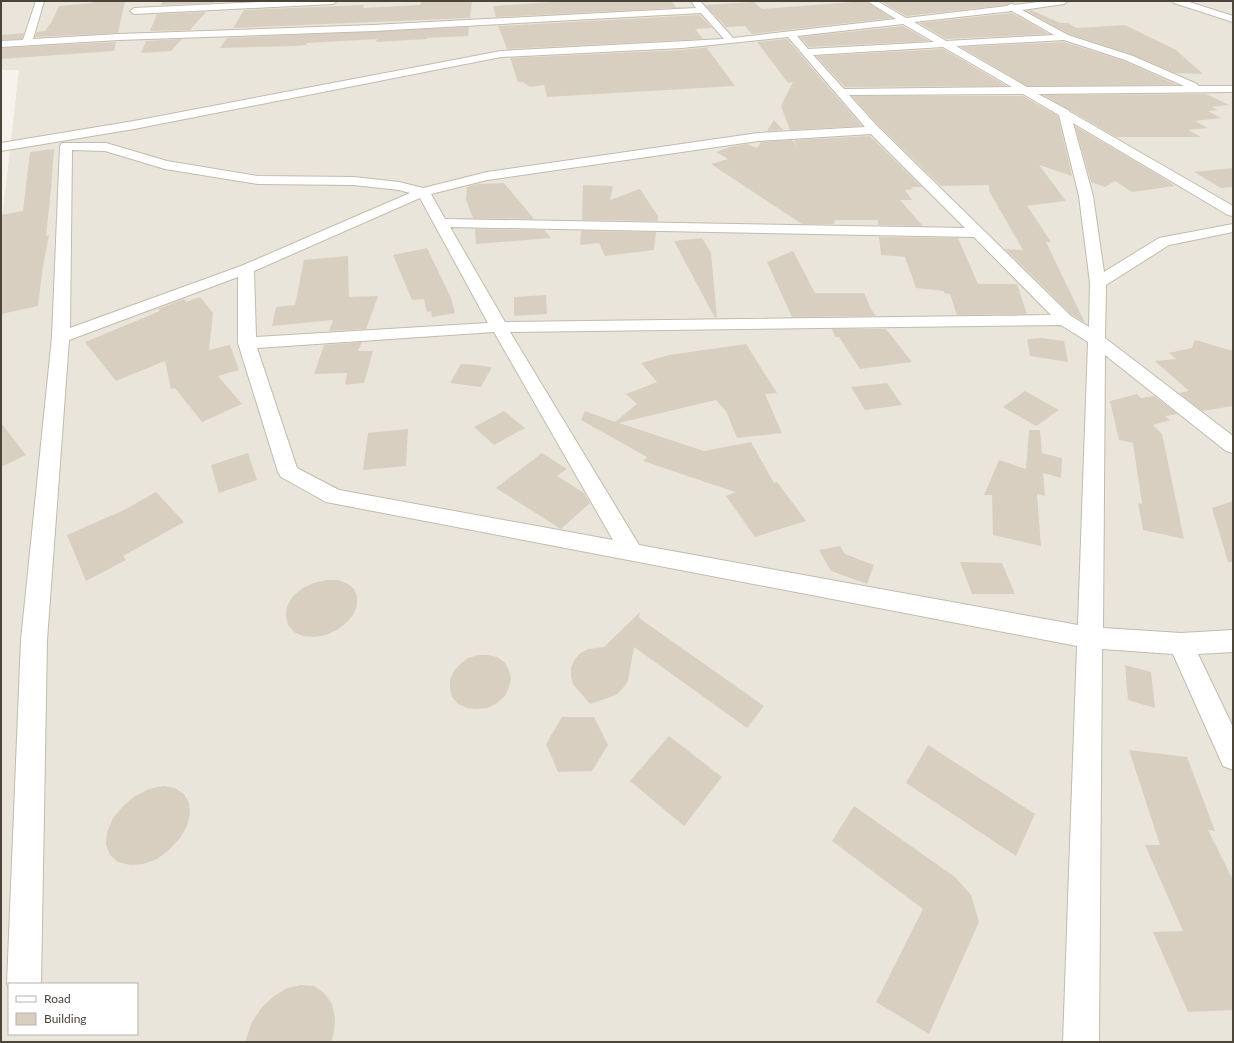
<svg xmlns="http://www.w3.org/2000/svg" width="1234" height="1043" viewBox="0 0 1234 1043" font-family="Lato,sans-serif">
  <style>
    .residential { fill: #eae5da; fill-rule: evenodd }
    .building { fill: #d8cfc1 }
    .lines { fill: none; stroke-linecap: round; stroke-linejoin: round }
    .minor-casing { stroke: #c2bbae; stroke-width: 2 }
    .minor { fill: #fff; fill-rule: evenodd }
  </style>
  <rect width="100%" height="100%" fill="#f6f3ec"/>
  <!-- residential -->
  <path class="residential" d="M1 1H1233V1042H1V228L19 70H1ZM9 984H137V1034H9Z"/>
  <!-- building -->
  <path class="building" d="M93 1H125L118 33 35 37 37 32 45 31 52 21 59 6 92 3Z
    M162 1H216L214 3 161 5Z
    M472 1 470 18 233 28 244 10 364 5 363 8 420 5 421 2Z
    M568 1H671L676 7H693L496 17 493 6Z
    M866 1 892 18 752 34 745 26 726 27 705 5 754 2 762 9Z
    M880 1H1011L1016 3H1010L1007 5 906 16Z
    M1031 10 1060 23H1068L1077 28 1125 25 1176 50 1203 74 1175 73 1133 55 1069 34 1027 11Z
    M206 12 190 30 150 31 157 14Z
    M1012 13 1049 34 946 39 919 23Z
    M700 15 712 28 695 29 703 39 507 49 498 26Z
    M903 26 929 41 809 47 800 37Z
    M469 27 468 36 427 38V39L376 42 377 39 307 43 306 45 296 46 220 48 227 38Z
    M24 33 22 39 1 40V35Z
    M182 39 171 51 141 53 146 41Z
    M787 39 862 126 790 130 781 106 793 82 788 83 757 42Z
    M116 42 114 51 1 59V48Z
    M1064 42 1124 61 1177 85 1027 86 961 47Z
    M710 47 707 48 735 86 547 97 544 85 530 87 523 82H518L510 58 682 50Z
    M943 49 1007 86 845 87 816 56Z
    M1206 94 1229 105 1211 107 1218 110 1208 111 1221 118 1195 121 1208 128 1188 130 1201 137H1116L1044 95Z
    M852 96H1023L1058 116 1072 176 1039 165 1066 201 1026 206 1028 207 1051 242H1046L1085 323 1072 315 1005 249 1023 250 989 191V185L941 186 879 126Z
    M774 120 783 130 767 131Z
    M1075 126 1160 176 1175 186 1132 192 1115 181 1105 187 1091 182Z
    M870 136 922 187H911L913 189 905 190 912 200H900L923 226 878 225V220H835L834 224H802L711 164 728 159 716 152 730 147 747 144 757 148 761 142 792 140 797 146 794 140Z
    M54 149 51 189 46 236 49 235 43 266 38 306 1 314V215L23 211 30 152Z
    M1233 168V187L1221 188 1194 172Z
    M504 183 534 219 473 218 466 200 467 187 477 184Z
    M583 185 613 186 610 200 640 189 658 216V221L582 220Z
    M475 229 544 230 551 238 476 244Z
    M581 231 656 232 654 250 605 256 599 243 580 245Z
    M879 237 958 238 978 284H1017L1027 314 957 315 950 294 944 293V291L916 288 905 257 881 255Z
    M702 238 711 253 717 318H715L674 241Z
    M427 248 451 298 455 313 432 317 431 311 427 312 424 299 412 300 393 255Z
    M793 251 815 293H864L871 309 876 316 792 317 767 262Z
    M348 256 349 297 378 296 366 329 329 331 333 320 272 326 276 307 295 305 304 260Z
    M546 295 547 314 514 316V297Z
    M200 297 213 313 209 350 230 345 239 370 218 376 242 404 202 422 175 388 171 389 165 361 116 381 85 342 160 311 158 309 184 299 186 302Z
    M832 329H886L912 362 860 369 839 337H835Z
    M1042 338 1064 341 1068 362 1030 356 1027 339Z
    M1195 340 1233 351V406L1202 411 1179 393 1189 391 1155 361 1176 359 1169 353 1192 348Z
    M362 342 358 351H373L364 383 345 385 347 373 314 374 324 345Z
    M746 344 777 393 765 394 782 433 737 438 726 411 716 400 619 423 704 451 751 442 774 483 777 482 806 521 755 537 726 496 735 492 643 461 647 457 581 420 585 411 615 422 637 404 626 394 657 382 641 363 669 355Z
    M461 364H467L492 367 481 387 450 383Z
    M887 383 902 405 865 410 851 387Z
    M1025 391 1059 410 1036 426 1003 407Z
    M1137 394 1141 398 1154 396 1178 414 1165 416 1170 420 1153 425 1162 434 1184 539 1143 530 1138 503 1142 504 1133 443 1119 440 1110 401Z
    M504 411 525 428 494 445 474 427Z
    M1 423 26 455 1 467Z
    M408 429 406 466 363 470 368 433Z
    M1029 430H1040L1042 453 1062 458 1061 478 1043 473 1045 496 1037 494 1041 546 993 535 992 495H984L999 460 1026 469Z
    M248 453 257 480 219 493 211 465Z
    M542 453 567 469 557 476 584 493 590 503 561 529 496 488Z
    M156 492 184 522 123 556 126 560 86 581 67 535 124 510Z
    M1233 501V562H1228L1212 508Z
    M840 546 845 554 874 565 867 584 831 571 819 550Z
    M960 562 1002 563 1015 594H972Z
    M326 580H338L348 584 354 589 357 597V606L353 615 346 623 337 630 326 635 314 637 303 636 294 632 288 625 286 616 287 606 293 596 303 588 314 583Z
    M640 612 639 618 764 706 747 728 634 647 628 681 623 688 616 695 590 704 573 684 571 677V668L574 661 579 654 588 649 604 647Z
    M478 655H488L497 657 504 662 509 670 511 678 509 687 505 696 497 703 487 708 477 709 467 708 458 704 452 697 450 689V680L454 671 460 664 468 658Z
    M1125 665 1151 672 1155 708 1128 700Z
    M562 717H594L608 745 592 771 558 772 546 744Z
    M669 736 722 777 684 826 630 781Z
    M928 745 1035 814 1016 856 906 783Z
    M1129 750 1187 757 1215 831 1208 830 1233 880V1010L1188 1012 1153 932 1183 931 1145 845H1160Z
    M163 786 175 788 184 794 189 803 190 814 187 826 180 838 169 850 157 859 143 864 130 865 118 862 110 855 106 845 107 832 113 818 123 806 135 796 149 789Z
    M854 806 955 877 971 895 979 922 929 1034 876 1002 923 909 832 841Z
    M301 985 314 986 324 993 332 1004 335 1018 334 1033 331 1042H245L252 1022 262 1007 274 996 287 988Z"/>
  <g class="lines">
    <!-- minor casing -->
    <g class="minor-casing">
      <path id="minor" d="M36 1H44L33 39 119 34 373 25 696 8 691 1H700L733 38 896 19 867 1H877L906 18 1007 6 1011 4 1015 5 1046 1H1068L1064 4 1022 10 1068 35 1133 56 1197 84 1198 86H1233V92L1038 94 1068 110 1070 112 1233 206V216L1228 215 1073 123 1093 196 1104 272 1159 238 1233 224V232L1169 245 1106 285 1105 338 1233 436V453L1226 451 1105 355 1103 628 1181 633 1233 630V652L1198 654 1233 727V770L1223 766 1173 654 1102 649 1099 1042H1063L1077 646 326 502 281 477 278 472 238 343V277L69 340 47 640 41 984H9V989L7 984 21 640 52 337 60 146 62 143H106L167 161 258 176 354 177 399 182 423 188 487 172 758 133 865 127 788 37 682 48 501 57 134 129 1 151V143L134 121 501 51 724 39 701 13 373 31 119 40 1 47V41L23 40ZM1012 11 1054 35 946 41 914 22ZM903 24 934 42 808 49 797 36ZM1064 40 1125 60 1184 86 1027 87 956 46ZM943 47 1012 87 844 89 813 55ZM1023 94 1059 115 1079 196 1090 283 1089 327 1071 316 878 127 849 95ZM871 134 965 228 445 219 431 194 487 180 758 141ZM72 150 105 151 165 169 258 184 354 185 399 190 410 193 241 266 70 328ZM420 198 488 323 256 337 254 271ZM450 227 974 237 1051 315 505 322ZM1061 325 1088 342 1078 625 639 545 510 332ZM494 332 613 540 339 490 297 468 257 348Z
        M282 1H337L333 4 134 14 130 11 134 8Z
        M1173 1H1186L1233 16V22L1174 3Z"/>
    </g>
    <!-- minor -->
    <use href="#minor" class="minor"/>
  </g>
  <!-- border -->
  <rect width="1234" height="1043" fill="none" stroke="#4b4439" stroke-width="4"/>
  <!-- legend -->
  <rect x="8" y="983" width="130" height="52" fill="#ffffff" stroke="#b7b4b0"/>
  <rect x="16" y="996" width="20" height="6" fill="#ffffff" stroke="#b7b4b0"/>
  <text x="44" y="1003" font-size="12" fill="#4b4439">Road</text>
  <rect x="16" y="1013" width="20" height="12" fill="#d8cfc1" stroke="#b7b4b0"/>
  <text x="44" y="1023" font-size="12" fill="#4b4439">Building</text>
</svg>
